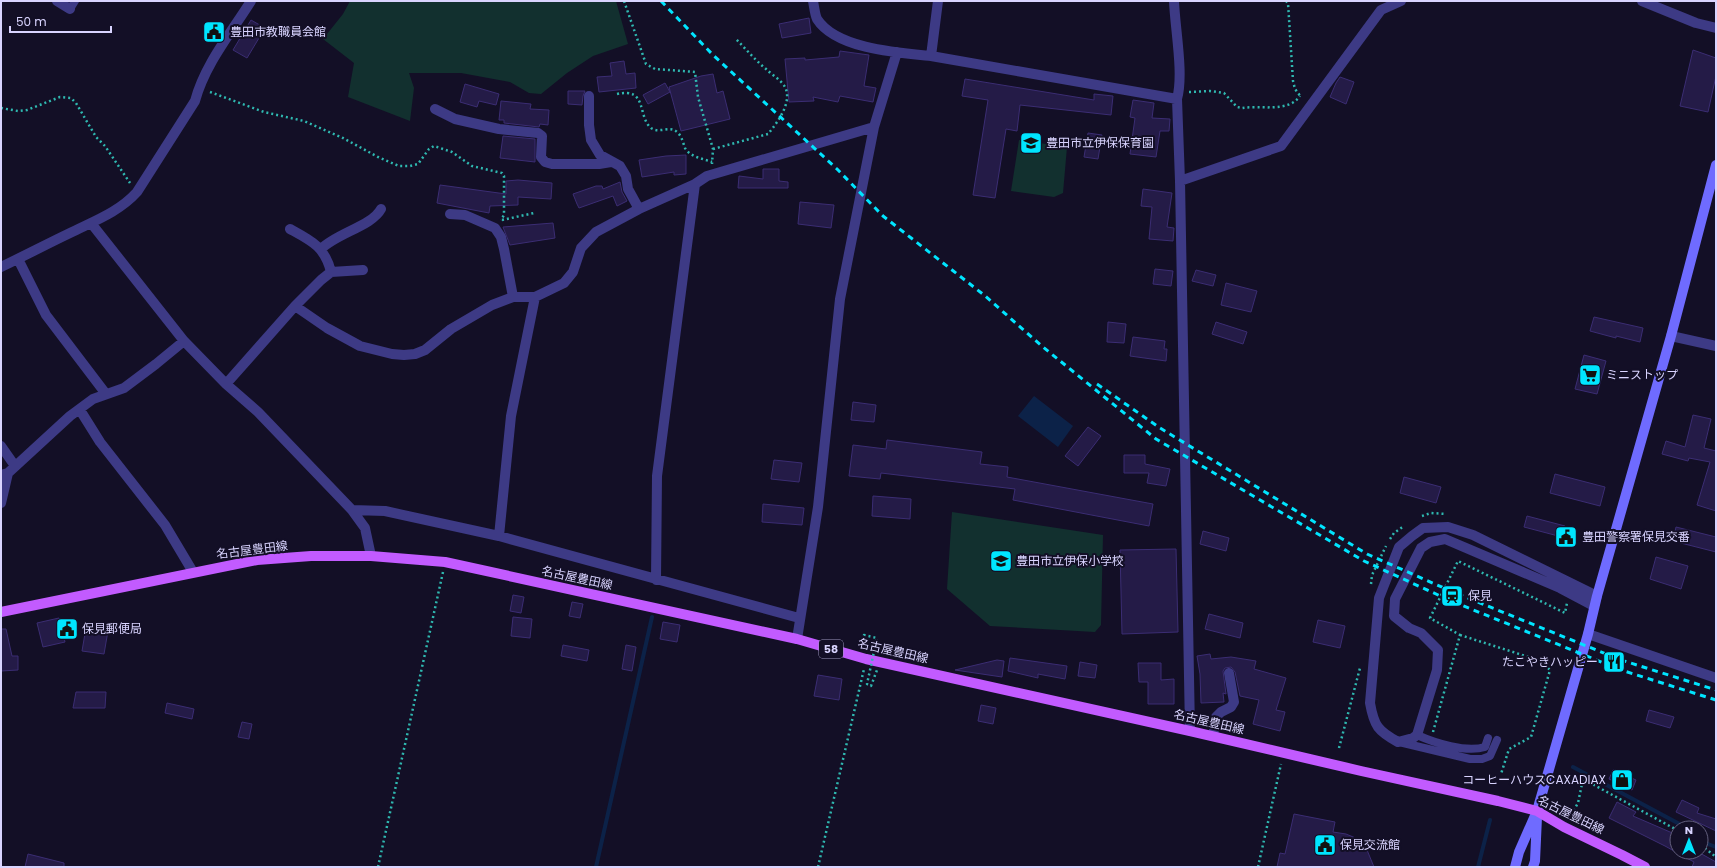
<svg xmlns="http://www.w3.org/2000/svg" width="1717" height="868" viewBox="0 0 1717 868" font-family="Poppins,'Noto Sans JP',sans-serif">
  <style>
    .green { fill: #12302f }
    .water { fill: #0c2248 }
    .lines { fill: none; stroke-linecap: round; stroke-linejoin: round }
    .stream { stroke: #0c2248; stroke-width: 4 }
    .building { fill: #241b47; stroke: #3b2d73 }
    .path { stroke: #2fb8b0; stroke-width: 2.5; stroke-dasharray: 2 3; stroke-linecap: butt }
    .lane { stroke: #3d3a85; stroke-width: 8 }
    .street { stroke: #3d3a85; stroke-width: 10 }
    .secondary { stroke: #6f6bff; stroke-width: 10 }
    .primary { stroke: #c25bff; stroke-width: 10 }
    .rail { stroke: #00e5ff; stroke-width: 3; stroke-dasharray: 6 5; stroke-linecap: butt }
    .path-bridge { stroke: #2fb8b0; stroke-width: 2.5; stroke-dasharray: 2 3; stroke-linecap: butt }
    .labels { text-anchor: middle; stroke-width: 4; stroke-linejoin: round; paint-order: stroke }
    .shield { fill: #130f26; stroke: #9e99be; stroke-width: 1 }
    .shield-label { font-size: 11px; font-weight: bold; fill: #d9d4ff }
    .poi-label { font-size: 12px; fill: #d9d4ff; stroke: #130f26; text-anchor: start }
    .street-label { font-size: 12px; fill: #d9d4ff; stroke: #130f26 }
  </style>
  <rect width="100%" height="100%" fill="#130f26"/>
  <!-- green -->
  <path class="green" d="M350 1H616L628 44 593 56 567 73 541 94 529 93 510 82 461 73H409L414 88 410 121 348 97 354 63 323 39 343 14Z
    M1019 140 1067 147 1063 193 1054 197 1011 191Z
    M952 512 1103 535 1101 625 1095 632 990 626 947 589Z"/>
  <!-- water -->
  <path class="water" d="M1034 396 1073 426 1058 447 1018 416Z"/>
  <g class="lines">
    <!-- stream -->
    <path class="stream" d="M1573 767 1687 828
      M1701 838 1708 844 1716 847
      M596 867 652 617
      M1478 867 1490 820"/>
  </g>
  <!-- building -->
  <path class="building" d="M809 18 811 33 782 38 779 24Z
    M251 20 265 28 247 58 233 50Z
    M1693 50 1716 58V76L1708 112 1680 106Z
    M840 51 869 55 864 86 876 88 873 102 840 96 838 102 813 97 814 101 789 102 785 59 805 58V60L839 57Z
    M624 61 626 74 635 73 636 88 599 92 597 77 612 76 610 63Z
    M713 74 717 93 723 91 730 119 681 131 669 87 701 76Z
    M1340 77 1354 82 1346 104 1330 97 1336 83Z
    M965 79 1094 100V94L1113 96 1111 115 1020 105 1017 131 1006 129 995 198 973 195 988 100 962 96Z
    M665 83 670 92 648 104 643 95Z
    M465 84 499 94 496 105 479 101 477 107 460 102Z
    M568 91H585L583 96 582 105 568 104Z
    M1133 100 1154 103 1152 118 1170 119 1169 131H1160L1156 157 1130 154 1135 118 1130 117Z
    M501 101 531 104 530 109 549 110 548 125 540 124 539 127 504 123V120H499Z
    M1088 133 1102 135 1098 159 1084 157Z
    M503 136 535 139V162L500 158Z
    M686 155V174L674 175V172L642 177 639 160 666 156Z
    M763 169H779V181L788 182V188H738L739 176 763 179Z
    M518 180 552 183 551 199 518 197V205L490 206 489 213 437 203 440 185 506 194V181Z
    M620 182 622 192 627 201 617 206 613 196 579 208 577 204 573 194 596 186H602L603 189Z
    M1143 189 1172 193 1167 227 1174 228 1173 241 1149 239 1152 207 1141 206Z
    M800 202 834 205 831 228 798 224Z
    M553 223 555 238 510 245 503 227Z
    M1155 269 1173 271 1171 286 1153 284Z
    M1196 270 1216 275 1213 286 1192 281Z
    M1226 283 1257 291 1251 312 1221 305Z
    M1594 317 1643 328 1640 342 1616 336V338L1590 331Z
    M1108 322 1126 324 1124 343 1107 342Z
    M1216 322 1247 332 1243 344 1212 334Z
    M1133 337 1165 341 1164 349H1167L1166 361 1130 356Z
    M1584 355 1606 361 1597 394 1575 389Z
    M853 402 876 405 874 422 851 420Z
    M1693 415 1711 419 1704 448 1716 451V511L1697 505 1710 462 1689 458 1688 461 1662 454 1666 441 1685 447Z
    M1088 427 1101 436 1078 466 1065 456Z
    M887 440 982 452 980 464 1008 467 1007 477 1153 504 1149 526 1013 500 1015 489 881 473 880 479 849 476 853 445 886 449Z
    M1124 455H1145V464L1170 469 1166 486 1147 483 1149 473H1124Z
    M774 460 802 463 799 482 771 479Z
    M1555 474 1605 487 1600 506 1550 493Z
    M1404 477 1441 487 1436 503 1400 493Z
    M873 496 911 499 910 519 872 516Z
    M763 504 804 508 802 525 762 522Z
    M1527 516 1565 526 1562 537 1524 527Z
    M1676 527 1716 537V552L1673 541Z
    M1203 531 1229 538 1226 551 1200 544Z
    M1176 549 1178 632 1122 634 1120 550Z
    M1656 557 1688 566 1681 589 1650 579Z
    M513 595 524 597 521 613 510 611Z
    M572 602 583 604 580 618 569 616Z
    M1209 614 1243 623 1240 638 1205 629Z
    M513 617 532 619 530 638 511 636Z
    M59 618 65 642 43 647 37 623Z
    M1318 620 1345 626 1340 648 1313 642Z
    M87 622 109 625 104 654 82 651Z
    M663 622 680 625 677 642 660 639Z
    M1 629H6L12 656H18V670L1 671Z
    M563 645 589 650 587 661 561 656Z
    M626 645 636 647 632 671 622 669Z
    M1608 653 1624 658 1620 672 1604 666Z
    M1210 654 1211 659 1231 657 1256 661 1254 669 1286 678 1276 710 1285 712 1280 731 1253 724 1259 700 1240 696 1235 672 1231 667 1225 668 1223 671 1226 694 1223 693 1224 702 1201 703 1200 674 1197 656Z
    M1010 658 1067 666 1065 679 1038 674V678L1008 671Z
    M997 660 1004 661 1002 677 955 670Z
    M1080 662 1097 665 1095 678 1078 676Z
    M1138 663H1161V680L1174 679V704H1148V682H1139Z
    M818 675 842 679 839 700 814 696Z
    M76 692H106L105 708H73Z
    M167 703 194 709 192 719 165 713Z
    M981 705 996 708 993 724 978 721Z
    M1649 710 1674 717 1670 728 1646 721Z
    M242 722 252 724 249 739 238 737Z
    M1613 770 1636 780 1632 790 1609 779Z
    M1682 800 1699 808 1697 813 1716 819V831L1676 812Z
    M1617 802 1636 812 1633 816 1677 835V852H1698L1716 862V867H1692L1694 862 1665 846 1609 818Z
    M1294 814 1335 822 1333 832 1346 834 1358 839 1367 850 1374 867H1277L1280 853 1285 854Z
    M28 854 64 863V867H25Z"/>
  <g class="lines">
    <!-- path -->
    <path class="path" d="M624 1 646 64 655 69 695 72 698 97 713 149 712 164
      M1286 1 1288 3 1293 81 1295 89 1301 97
      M210 92 264 112 304 121 343 138 378 157 399 166H410L418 164 429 149 434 146 452 152 472 166 502 173 504 176V215L501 220
      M1189 92 1210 91 1224 93 1237 107 1242 108C1261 105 1288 113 1300 96
      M617 94C648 87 637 116 651 128 659 134 670 125 677 132 682 136 683 143 685 148 690 157 704 159 712 162
      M1 108 18 111 27 110 60 97 71 98 76 103 96 137 105 146 130 183
      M713 149 768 134C778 122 795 99 783 84 778 78 771 74 766 69 755 60 745 48 735 38
      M502 220 534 213
      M1422 516 1431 513 1446 514
      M1390 539 1394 533 1404 526
      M1371 584 1372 575 1386 546
      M1460 635 1541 661 1550 670 1531 737 1509 749 1501 774
      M1433 732 1460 635 1430 618 1458 561 1565 613 1567 603
      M1339 748 1360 668
      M1571 815 1578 803 1583 779 1677 830
      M1701 845 1716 857
      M378 867 443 572
      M818 867 864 669
      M1258 867 1281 764"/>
    <!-- lane -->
    <path class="lane" d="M70 9 75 1
      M1417 735C1435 743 1466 753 1485 747L1488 738
      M1399 742 1470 759H1482L1490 756 1497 740"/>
    <!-- street -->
    <path class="street" d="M57 1 70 9
      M813 1C814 6 815 15 817 19 836 49 899 53 931 56L1177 99
      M1174 1C1175 29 1184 74 1177 99L1180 181 1190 731
      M1642 1 1696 23 1716 28
      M931 56 938 1
      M589 96V125L591 140 600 155 620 166 626 176 628 189 639 209
      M435 109 455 119 499 129 538 133 542 136 541 157 545 162 552 164H599L611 162
      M1180 181 1281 146 1381 10 1401 1
      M450 214 465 215 495 228 501 237 504 249 513 297
      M91 223 184 341 226 384 258 412 352 510 365 528 371 556
      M290 229C312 241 325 247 331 272
      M321 249C337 233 372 226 381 209
      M18 259 46 315 106 394
      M1 267C24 256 47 244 70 233 94 221 119 212 137 192L195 101C205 64 231 33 251 1
      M295 306 321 280 331 272 363 270
      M1671 336 1716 346
      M226 384 295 306 327 328 360 346 392 354 404 355 415 354 425 350 451 329 492 305 513 297H535L564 283 573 272 581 248 596 232 639 209 695 184 707 176 874 127
      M80 410 100 442 165 525 193 572
      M1 446 15 466
      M1 475 8 473 70 416 93 399 124 388 156 364 184 341
      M1 503 8 473
      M352 510 385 511 499 536 799 618
      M499 536 511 416 535 297
      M656 580 657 476 695 184
      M1594 606 1560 588 1445 539 1430 542 1421 548 1395 599 1394 616 1409 628 1421 633 1438 650 1437 670 1417 735 1413 738 1398 742C1378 731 1374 726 1370 703L1379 598 1399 547 1412 536 1423 528 1448 527 1473 535 1597 596
      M1588 634 1716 678
      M797 639 818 507 840 299 874 127 897 52
      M1213 736 1216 717 1221 712 1231 707 1234 702 1229 673"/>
    <!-- secondary -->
    <path class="secondary" d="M1515 867 1519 852 1537 811 1588 634 1597 596 1671 336 1716 165
      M1533 867 1535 861 1537 817"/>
    <!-- primary -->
    <path class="primary" d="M1 612 257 560 311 556H371L445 562 797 639 866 659 1190 731 1361 771 1498 801 1537 811 1564 827 1622 855 1645 867"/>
    <!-- rail -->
    <path class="rail" d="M661 1 713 55 837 169 883 216 984 295 1043 347 1156 439 1364 561 1449 600 1621 670 1716 700
      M1097 384 1160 428 1367 554 1453 592 1621 660 1716 690"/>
    <!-- path-bridge -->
    <path class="path-bridge" d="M871 648 872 643 863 641 864 635 877 638 867 684 871 686 877 670"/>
  </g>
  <!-- icons -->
  <defs>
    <g id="civic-square" transform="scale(1.15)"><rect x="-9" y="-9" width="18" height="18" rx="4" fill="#00e5ff" stroke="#130f26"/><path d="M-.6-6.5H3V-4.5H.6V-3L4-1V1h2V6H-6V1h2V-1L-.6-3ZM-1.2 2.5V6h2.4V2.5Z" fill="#111"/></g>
    <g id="school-square" transform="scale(1.15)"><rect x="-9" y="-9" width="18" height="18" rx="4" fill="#00e5ff" stroke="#130f26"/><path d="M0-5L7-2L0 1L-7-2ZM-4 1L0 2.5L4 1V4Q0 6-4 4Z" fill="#111"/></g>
    <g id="supermarket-square" transform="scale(1.15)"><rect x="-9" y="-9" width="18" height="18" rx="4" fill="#00e5ff" stroke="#130f26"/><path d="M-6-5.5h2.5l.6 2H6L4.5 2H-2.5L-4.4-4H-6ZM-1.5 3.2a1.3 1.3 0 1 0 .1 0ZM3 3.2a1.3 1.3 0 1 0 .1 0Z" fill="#111"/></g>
    <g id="station-square" transform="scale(1.15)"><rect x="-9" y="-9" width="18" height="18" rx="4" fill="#00e5ff" stroke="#130f26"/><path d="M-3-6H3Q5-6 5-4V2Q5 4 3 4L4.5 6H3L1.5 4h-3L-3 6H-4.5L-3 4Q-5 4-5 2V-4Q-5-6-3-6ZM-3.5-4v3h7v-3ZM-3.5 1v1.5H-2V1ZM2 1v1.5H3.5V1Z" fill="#111"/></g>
    <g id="restaurant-square" transform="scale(1.15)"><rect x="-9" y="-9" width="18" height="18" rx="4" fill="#00e5ff" stroke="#130f26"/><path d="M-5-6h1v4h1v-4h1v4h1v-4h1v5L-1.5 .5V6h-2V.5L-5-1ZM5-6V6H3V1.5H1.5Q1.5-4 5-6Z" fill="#111"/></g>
    <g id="shop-square" transform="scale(1.15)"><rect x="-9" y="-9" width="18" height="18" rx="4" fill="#00e5ff" stroke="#130f26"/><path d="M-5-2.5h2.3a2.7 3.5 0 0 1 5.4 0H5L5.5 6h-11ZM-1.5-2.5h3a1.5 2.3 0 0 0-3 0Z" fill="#111"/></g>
  </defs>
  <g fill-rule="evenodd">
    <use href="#civic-square" x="214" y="32"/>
    <use href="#school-square" x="1031" y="143"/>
    <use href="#supermarket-square" x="1590" y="375"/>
    <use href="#civic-square" x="1566" y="537"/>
    <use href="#school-square" x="1001" y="561"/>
    <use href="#station-square" x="1452" y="596"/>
    <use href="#civic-square" x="67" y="629"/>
    <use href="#restaurant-square" x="1614" y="662"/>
    <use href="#shop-square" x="1622" y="780"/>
    <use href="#civic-square" x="1325" y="845"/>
  </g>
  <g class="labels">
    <!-- shield labels -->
    <rect class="shield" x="819" y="640" width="24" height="18" rx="3"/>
    <g class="shield-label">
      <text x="831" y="653">58</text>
    </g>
    <!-- poi labels -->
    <g class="poi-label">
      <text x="230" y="36">豊田市教職員会館</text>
      <text x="1046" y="147">豊田市立伊保保育園</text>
      <text x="1606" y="379">ミニストップ</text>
      <text x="1582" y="541">豊田警察署保見交番</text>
      <text x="1016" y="565">豊田市立伊保小学校</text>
      <text x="1468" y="600">保見</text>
      <text x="82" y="633">保見郵便局</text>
      <text x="1598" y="666" text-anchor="end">たこやきハッピー</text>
      <text x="1606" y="784" text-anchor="end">コーヒーハウスCAXADIAX</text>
      <text x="1340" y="849">保見交流館</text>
    </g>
    <!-- street labels -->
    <g class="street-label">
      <text transform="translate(252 550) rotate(-7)" y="4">名古屋豊田線</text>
      <text transform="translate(577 578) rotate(12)" y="4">名古屋豊田線</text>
      <text transform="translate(893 651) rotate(13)" y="4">名古屋豊田線</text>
      <text transform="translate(1209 722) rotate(13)" y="4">名古屋豊田線</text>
      <text transform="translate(1571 815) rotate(26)" y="4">名古屋豊田線</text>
    </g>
  </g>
  <!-- border -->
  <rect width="1717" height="868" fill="none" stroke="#d9d4ff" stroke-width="4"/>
  <!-- north arrow -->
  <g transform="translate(1689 840)"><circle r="19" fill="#130f26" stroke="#625e7d"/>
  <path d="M0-3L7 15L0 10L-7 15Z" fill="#00e5ff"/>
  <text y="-6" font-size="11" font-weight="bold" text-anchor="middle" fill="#d9d4ff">N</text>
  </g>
  <!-- scale -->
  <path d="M10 26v6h101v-6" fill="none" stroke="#d9d4ff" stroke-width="2"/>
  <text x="16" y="26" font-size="12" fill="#d9d4ff" stroke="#130f26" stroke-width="3" paint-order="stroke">50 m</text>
</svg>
